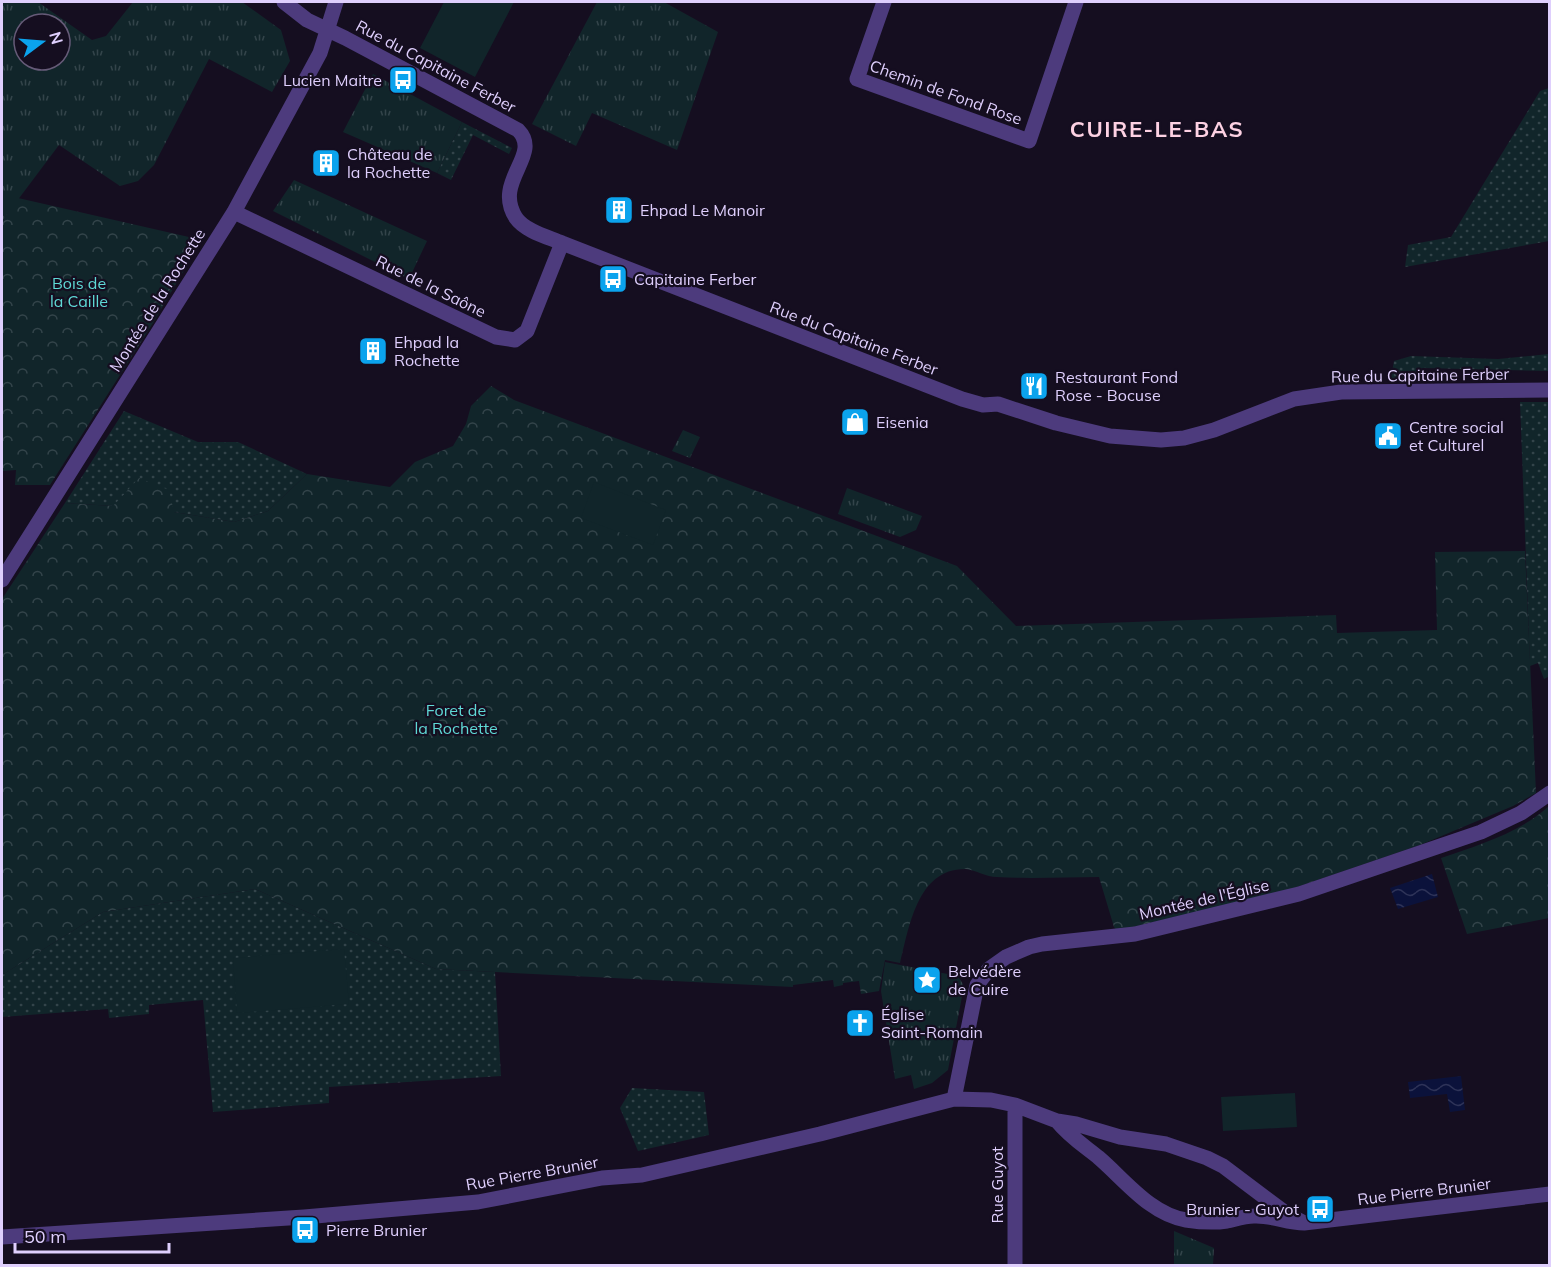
<svg xmlns="http://www.w3.org/2000/svg" width="1551" height="1267" viewBox="0 0 1551 1267" font-family="Mulish,sans-serif">
  <style>
    .grass { fill: url(#grass-dots) }
    .forest { fill: url(#forest-crowns) }
    .park { fill: url(#park-tufts); fill-rule: evenodd }
    .pitch { fill: #11252a }
    .water { fill: url(#water-waves) }
    .lines { fill: none; stroke-linecap: round; stroke-linejoin: round }
    .minor { stroke: #4d3b7d; stroke-width: 15 }
    .labels { text-anchor: middle; stroke-width: 4.5; stroke-linejoin: round; paint-order: stroke }
    .street-label { font-size: 16px; fill: #dfcffd; stroke: #150e20 }
    .poi-label { font-size: 16px; fill: #dfcffd; stroke: #150e20; text-anchor: start }
    .park-label { font-size: 16px; fill: #5fd9d6; stroke: #150e20 }
    .district-label { font-size: 22px; font-weight: bold; letter-spacing: 1.5px; fill: #fdd1e3; stroke: #150e20 }
  </style>
  <defs>
    <pattern id="grass-dots" width="8" height="8" patternUnits="userSpaceOnUse" patternTransform="scale(1.5)"><rect width="8" height="8" fill="#11252a"/><path d="M2 2h.1M6 6h.1" fill="none" stroke="#33444a" stroke-width="1.8" stroke-linecap="round"/></pattern>
    <pattern id="forest-crowns" width="20" height="18" patternUnits="userSpaceOnUse" patternTransform="scale(1.5)"><rect width="20" height="18" fill="#11252a"/><path d="M2 6a3 3 0 1 1 6 0M12 15a3 3 0 1 1 6 0" fill="none" stroke="#33444a"/></pattern>
    <pattern id="park-tufts" width="24" height="20" patternUnits="userSpaceOnUse" patternTransform="scale(1.5)"><rect width="24" height="20" fill="#11252a"/><path d="M3 7l-1-3M5 7V3M7 7l1-3M15 17l-1-3M17 17v-4M19 17l1-3" fill="none" stroke="#33444a"/></pattern>
    <pattern id="water-waves" width="16" height="10" patternUnits="userSpaceOnUse" patternTransform="scale(1.5)"><rect width="16" height="10" fill="#0b123b"/><path d="M0 5q4-4 8 0t8 0" fill="none" stroke="#2e3358"/></pattern>
  </defs>
  <rect width="100%" height="100%" fill="#150e20"/>
  <!-- grass -->
  <path class="grass" d="M1549 88V241L1405 267 1408 245 1451 237 1540 91Z
    M462 122 512 148 509 154 473 135 451 180 437 173Z
    M1549 354V371L1423 368 1400 382H1390L1394 361 1411 356 1498 359Z
    M1520 402H1549L1550 676 1544 679 1538 663 1530 666Z
    M124 411 198 442H238L307 474 268 511 234 522 174 512 113 506 65 503Z
    M255 889 436 969 495 972 501 1076 329 1087V1103L213 1112 203 1000 149 1005V1014L109 1018 108 1009 2 1017V975L103 912Z
    M632 1088 704 1092 709 1135 638 1151 620 1108Z"/>
  <!-- forest -->
  <path class="forest" d="M18 198 202 240 153 323 50 485H15L16 470 2 471V221Z
    M491 386 514 400 957 566 1016 626 1336 615 1337 633 1437 630 1435 552 1525 551 1536 793 1513 806 1420 845 1291 889 1117 931 1114 927 1099 877C1065 877 1031 879 997 877 986 877 976 870 966 869 917 868 909 928 900 963L885 960 879 991 861 994 859 981 843 983V985L834 987 833 980 793 985V987L436 969 255 889 103 912 2 975V599L65 503 113 506 139 478 169 490 174 512 234 522 268 511 307 474 390 487 415 462 453 446 466 424 471 406Z
    M1549 806V918L1467 934 1441 858C1478 845 1520 833 1549 806Z"/>
  <!-- park -->
  <path class="park" d="M2 2H38L92 40 106 36 133 2H242L281 30 290 61 272 92 209 59 154 165 138 181 120 186 59 145 2 221ZM24 24H60V60H24Z
    M597 2H664L718 32 677 150 592 113 576 146 532 124Z
    M373 74 462 122 437 173 343 132Z
    M294 180 427 241 409 279 273 211Z
    M683 430 700 437 690 458 672 451Z
    M847 488 922 516 916 530 900 537 838 514Z
    M885 962 958 976 964 986 948 1070 932 1083 914 1089 911 1075 895 1079 881 991Z
    M1174 1231 1214 1248 1213 1265H1174Z"/>
  <!-- pitch -->
  <path class="pitch" d="M444 2H514L475 77 420 48Z
    M594 482 666 510 653 545 581 518Z
    M344 949 349 1004 237 1013 233 958Z
    M1295 1093 1297 1127 1223 1131 1221 1097Z"/>
  <!-- water -->
  <path class="water" d="M1432 874 1438 897 1398 909 1390 888Z
    M1461 1076 1465 1110 1450 1112 1447 1094 1410 1098 1408 1082Z"/>
  <g class="lines">
    <!-- minor -->
    <path class="minor" d="M284 2 307 20 345 38 518 130C543 155 492 181 516 218 525 231 548 237 562 243L962 399 983 405 998 404 1056 423 1110 436 1161 440 1184 438 1214 430 1294 399 1341 392 1550 390
      M884 2 857 79 1029 141 1076 2
      M234 212 496 337 515 340 527 331 562 243
      M2 580 234 212 320 53 336 2
      M954 1099 977 985 989 969 1006 957 1029 947 1042 944 1135 934 1299 894 1481 832 1521 813 1550 793
      M1057 1121C1069 1136 1083 1145 1098 1157 1125 1180 1150 1214 1186 1220 1199 1222 1214 1223 1227 1221 1236 1219 1245 1216 1254 1216 1271 1215 1287 1223 1304 1223L1550 1194
      M2 1237 304 1217 478 1202 602 1178 642 1175 820 1134 954 1099 991 1100 1015 1105 1057 1121 1076 1124 1120 1137 1166 1144 1207 1158 1223 1166 1287 1214 1304 1223
      M1015 1266V1105"/>
  </g>
  <!-- icons -->
  <defs>
    <g id="bus-square" transform="scale(1.5)"><rect x="-9" y="-9" width="18" height="18" rx="4" fill="#0ba3ed" stroke="#150e20"/><path d="M-5-6H5V4H4V6H2V4H-2V6H-4V4H-5ZM-3.5-4V0h7V-4ZM-3.5 1.2v1.5H-2V1.2ZM2 1.2v1.5H3.5V1.2Z" fill="#fff"/></g>
    <g id="building-square" transform="scale(1.5)"><rect x="-9" y="-9" width="18" height="18" rx="4" fill="#0ba3ed" stroke="#150e20"/><path d="M-4-6H4V6H1V3H-1V6H-4ZM-2.5-4.3h1.7v1.8h-1.7ZM.8-4.3h1.7v1.8H.8ZM-2.5-1h1.7V.8h-1.7ZM.8-1h1.7V.8H.8Z" fill="#fff"/></g>
    <g id="restaurant-square" transform="scale(1.5)"><rect x="-9" y="-9" width="18" height="18" rx="4" fill="#0ba3ed" stroke="#150e20"/><path d="M-5-6h1v4h1v-4h1v4h1v-4h1v5L-1.5 .5V6h-2V.5L-5-1ZM5-6V6H3V1.5H1.5Q1.5-4 5-6Z" fill="#fff"/></g>
    <g id="shop-square" transform="scale(1.5)"><rect x="-9" y="-9" width="18" height="18" rx="4" fill="#0ba3ed" stroke="#150e20"/><path d="M-5-2.5h2.3a2.7 3.5 0 0 1 5.4 0H5L5.5 6h-11ZM-1.5-2.5h3a1.5 2.3 0 0 0-3 0Z" fill="#fff"/></g>
    <g id="civic-square" transform="scale(1.5)"><rect x="-9" y="-9" width="18" height="18" rx="4" fill="#0ba3ed" stroke="#150e20"/><path d="M-.6-6.5H3V-4.5H.6V-3L4-1V1h2V6H-6V1h2V-1L-.6-3ZM-1.2 2.5V6h2.4V2.5Z" fill="#fff"/></g>
    <g id="sight-square" transform="scale(1.5)"><rect x="-9" y="-9" width="18" height="18" rx="4" fill="#0ba3ed" stroke="#150e20"/><path d="M0-6L1.8-2.2L6-1.7L2.9 1.2L3.7 5.4L0 3.3L-3.7 5.4L-2.9 1.2L-6-1.7L-1.8-2.2Z" fill="#fff"/></g>
    <g id="church-square" transform="scale(1.5)"><rect x="-9" y="-9" width="18" height="18" rx="4" fill="#0ba3ed" stroke="#150e20"/><path d="M-1.2-6h2.4v3.5h3.3v2.4h-3.3V6h-2.4V-.1h-3.3v-2.4h3.3Z" fill="#fff"/></g>
  </defs>
  <g fill-rule="evenodd">
    <use href="#bus-square" x="403" y="80"/>
    <use href="#building-square" x="326" y="163"/>
    <use href="#building-square" x="619" y="210"/>
    <use href="#bus-square" x="613" y="279"/>
    <use href="#building-square" x="373" y="351"/>
    <use href="#restaurant-square" x="1034" y="386"/>
    <use href="#shop-square" x="855" y="422"/>
    <use href="#civic-square" x="1388" y="436"/>
    <use href="#sight-square" x="927" y="980"/>
    <use href="#church-square" x="860" y="1023"/>
    <use href="#bus-square" x="1320" y="1209"/>
    <use href="#bus-square" x="305" y="1230"/>
  </g>
  <g class="labels">
    <!-- street labels -->
    <g class="street-label">
      <text transform="translate(436 66) rotate(28)" y="6">Rue du Capitaine Ferber</text>
      <text transform="translate(946 92) rotate(20)" y="6">Chemin de Fond Rose</text>
      <text transform="translate(431 286) rotate(26)" y="6">Rue de la Saône</text>
      <text transform="translate(157 300) rotate(-58)" y="6">Montée de la Rochette</text>
      <text transform="translate(854 338) rotate(21)" y="6">Rue du Capitaine Ferber</text>
      <text transform="translate(1420 375) rotate(-1)" y="6">Rue du Capitaine Ferber</text>
      <text transform="translate(1204 899) rotate(-13)" y="6">Montée de l'Église</text>
      <text transform="translate(532 1173) rotate(-10)" y="6">Rue Pierre Brunier</text>
      <text transform="translate(997 1185) rotate(-90)" y="6">Rue Guyot</text>
      <text transform="translate(1424 1191) rotate(-7)" y="6">Rue Pierre Brunier</text>
    </g>
    <!-- poi labels -->
    <g class="poi-label">
      <text x="382" y="86" text-anchor="end">Lucien Maitre</text>
      <text x="347" y="160">Château de<tspan x="347" dy="18">la Rochette</tspan></text>
      <text x="640" y="216">Ehpad Le Manoir</text>
      <text x="634" y="285">Capitaine Ferber</text>
      <text x="394" y="348">Ehpad la<tspan x="394" dy="18">Rochette</tspan></text>
      <text x="1055" y="383">Restaurant Fond<tspan x="1055" dy="18">Rose - Bocuse</tspan></text>
      <text x="876" y="428">Eisenia</text>
      <text x="1409" y="433">Centre social<tspan x="1409" dy="18">et Culturel</tspan></text>
      <text x="948" y="977">Belvédère<tspan x="948" dy="18">de Cuire</tspan></text>
      <text x="881" y="1020">Église<tspan x="881" dy="18">Saint-Romain</tspan></text>
      <text x="1299" y="1215" text-anchor="end">Brunier - Guyot</text>
      <text x="326" y="1236">Pierre Brunier</text>
    </g>
    <!-- park labels -->
    <g class="park-label">
      <text x="79" y="289">Bois de<tspan x="79" dy="18">la Caille</tspan></text>
      <text x="456" y="716">Foret de<tspan x="456" dy="18">la Rochette</tspan></text>
    </g>
    <!-- district labels -->
    <g class="district-label">
      <text x="1157" y="137">CUIRE-LE-BAS</text>
    </g>
  </g>
  <!-- border -->
  <rect width="1551" height="1267" fill="none" stroke="#dfcffd" stroke-width="6"/>
  <!-- north arrow -->
  <g transform="translate(42 42) rotate(74)"><circle r="28" fill="#150e20" stroke="#665b78" stroke-width="1.5"/>
  <path d="M0-4.5L10 22L0 15L-10 22Z" fill="#0ba3ed"/>
  <text y="-9" font-size="16" font-weight="bold" text-anchor="middle" fill="#dfcffd">N</text>
  </g>
  <!-- scale -->
  <path d="M15 1243v9h154v-9" fill="none" stroke="#dfcffd" stroke-width="3"/>
  <text x="24" y="1243" font-size="18" fill="#dfcffd" stroke="#150e20" stroke-width="4.5" paint-order="stroke">50 m</text>
</svg>
